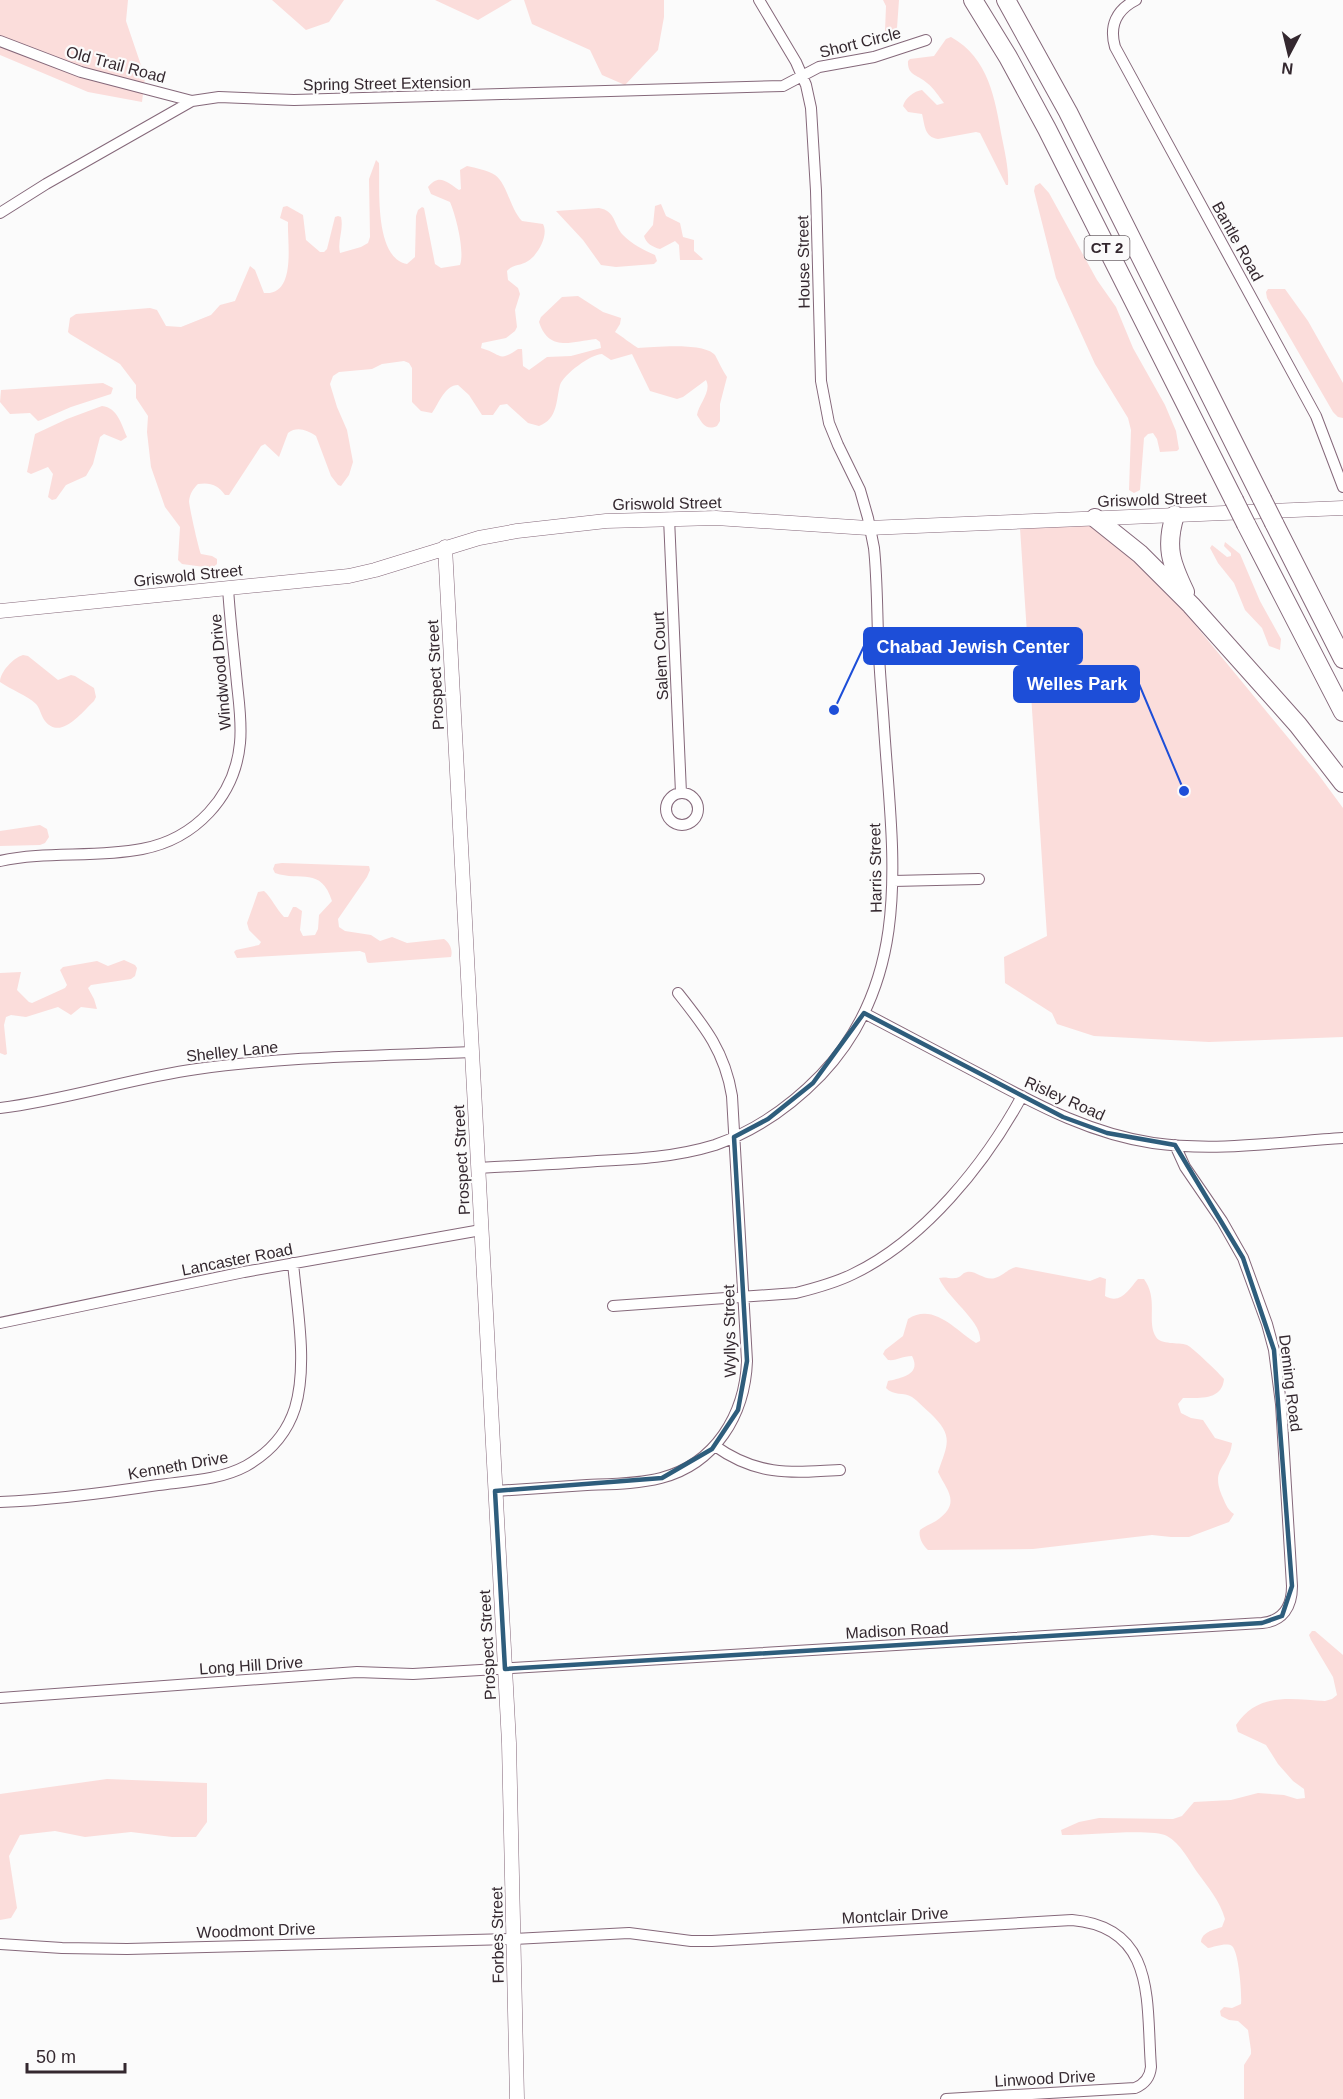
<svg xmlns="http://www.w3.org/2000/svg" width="1343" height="2099" viewBox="0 0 1343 2099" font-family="Helvetica,sans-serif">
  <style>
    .green { fill: #fbdddb }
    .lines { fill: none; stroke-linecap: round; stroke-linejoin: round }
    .minor-casing { stroke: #85687a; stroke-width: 12 }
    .secondary-casing { stroke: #85687a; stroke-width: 15 }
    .motorway-casing { stroke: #85687a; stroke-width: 20 }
    .minor { stroke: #fff; stroke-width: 10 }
    .secondary { stroke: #fff; stroke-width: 14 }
    .motorway { stroke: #fff; stroke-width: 18 }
    .motorway-bridge-casing { stroke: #85687a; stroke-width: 20; stroke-linecap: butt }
    .motorway-bridge { stroke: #fff; stroke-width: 18 }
    .marked { fill: none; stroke: #2e5d7c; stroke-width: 4.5; stroke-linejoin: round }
    .labels { text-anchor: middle; stroke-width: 4.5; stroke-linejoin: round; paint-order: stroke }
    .shield { fill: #fbfbfb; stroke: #70676c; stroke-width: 1.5 }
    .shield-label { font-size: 15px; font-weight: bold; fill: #34282f }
    .street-label { font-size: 16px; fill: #34282f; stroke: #fbfbfb }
    .leader { fill: none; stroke: #1d4ed8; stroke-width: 2 }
    .callout-dot { fill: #1d4ed8; stroke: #fbfbfb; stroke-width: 2 }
    .callout { fill: #1d4ed8; stroke: #1d4ed8; stroke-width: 2 }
    .callout-label { font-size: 18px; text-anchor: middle; font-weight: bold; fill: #fff }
  </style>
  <rect width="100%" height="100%" fill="#fbfbfb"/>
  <!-- green -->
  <path class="green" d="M0 0H128L126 21 145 77 142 102 88 92 0 55Z
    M272 0H344L329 22 306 30Z
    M435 0H512L478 20Z
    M524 0H664V17L658 50 625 85 602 75 590 50 532 24Z
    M883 0H899L897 28 890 35 885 31 886 6Z
    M951 37C989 58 995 99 1002 138 1005 153 1009 170 1008 185H1006L980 133 976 132 938 139C924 137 925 125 922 114L908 112 903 106C905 98 914 91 922 90L937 105 944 103C939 97 934 88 927 83 919 75 907 76 908 61L910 59 934 56 946 39Z
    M376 160 379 163C380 188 374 258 407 264L415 257 416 216 418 210 422 207 424 208 435 264 441 268 460 265C465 251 456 216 450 202L431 194 428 187C439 173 447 182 459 190L461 189 460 170 467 166C476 168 487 170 495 175 507 183 510 209 522 221L543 224C549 235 538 255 528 261 521 266 513 264 507 271L508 280 518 288 520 294 515 310 517 327 515 331 506 338 482 343 481 348C502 354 498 363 518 349H522L523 366 529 370 547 357 571 356 601 348 600 342 596 339C570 342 549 352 539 322L541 317 562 297 578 296 603 312 621 318 620 324 615 332C620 335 634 346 638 348 655 347 704 342 715 355 719 362 722 370 727 377L720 404V421L717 426C706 431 702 423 697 415 699 403 712 392 706 380L683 397 677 399 650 391 632 354 611 360 602 354C591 354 564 374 560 385 556 400 558 419 539 426L528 423 507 404 500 405 493 415H482L469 395 458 385C445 385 439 403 432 413L421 411 412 402V368L409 363 404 361 382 364 372 369 339 372 333 376 330 384 337 407 347 430 353 462 349 475 341 486 338 485 331 476 316 436C307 430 297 426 288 433L279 457 265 444 261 446 229 495H225C218 485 210 482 198 484 193 489 190 493 189 501 189 506 199 551 201 554L212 556 217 559V564L212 568 182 564 178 560 180 527 165 507 151 467 147 432 148 416 136 398V385L120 364 70 334 68 332 70 318 76 314 150 308 157 310 166 326 181 327 211 315 220 305 235 301 250 266 255 270 264 293C297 296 287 242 288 222L280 218 283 207 287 206 303 215 306 240 320 252H324L327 249 335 217 338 216 341 217C344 230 337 241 340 253L361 247 368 243 370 237 369 179Z
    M1040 183 1049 193 1097 280 1116 307 1133 348 1165 405 1176 431 1179 449 1177 451 1160 452 1157 439 1153 433 1148 434 1144 438 1140 490 1134 493 1129 490 1131 430 1128 418 1095 364 1056 278 1034 191 1035 186Z
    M661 204 666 216 680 223 683 237 694 240V251L703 259 702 260H680L679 245 675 241 660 249C652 247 646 243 644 236L653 225 655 206Z
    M599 208C616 211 613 224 623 235 632 244 643 250 655 255L657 261 654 264 616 267 601 265 583 240 556 211Z
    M1268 289H1285L1308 321 1343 383V418L1338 417 1333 412 1267 298 1266 292Z
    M103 383 113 388 111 394 71 407 41 420 38 421 30 413 10 414 0 402 1 390Z
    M102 406C118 408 121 424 127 437L121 441 104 434 100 437 93 464 86 476 66 485 56 499 52 500 48 497 53 474 48 467 31 474 27 472 35 434 67 419Z
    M1094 524 1164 587 1318 774 1343 808V1037L1209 1042 1094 1036 1057 1024 1052 1013 1005 983 1004 957 1047 936 1020 528Z
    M1225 542 1240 554 1260 601 1281 639 1280 650 1269 646 1262 628 1245 610 1234 583 1218 563 1210 548 1212 545 1227 557 1231 556V553L1224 546Z
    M23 655 28 656 58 680 71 675 75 676 94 688 96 697 94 701C82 712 61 741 45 721 41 716 40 708 36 704 27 695 11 690 0 682 0 672 13 658 23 655Z
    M40 825 47 829 49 837 45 843 40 845 0 846V831Z
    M282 863 369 866 370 870 367 877 338 919 339 927 345 931 371 935 380 941 392 937 407 943 444 939C450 943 453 950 451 957L369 963 367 962 365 953 360 951 237 958 234 952 236 950 259 945 261 942 249 930 247 923 258 892 264 891C272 898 276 909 284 917H288L293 907H296L302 911 300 930 303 936 315 935 318 929 319 915 332 901C321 866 301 882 275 873L273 869 275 864Z
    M124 960 135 965 137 968 135 976 131 979 91 985 88 988 94 999 97 1009 81 1007 71 1015 58 1007 26 1017 11 1015 6 1017 4 1025 7 1054 5 1055 0 1053V973L21 972 17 990 29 1002 32 1003 65 988 67 985 60 970 63 967 97 961 108 966Z
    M1016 1267 1090 1281 1100 1277 1106 1279 1105 1296C1121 1305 1129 1289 1138 1279H1144C1159 1300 1146 1321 1156 1337 1161 1345 1178 1342 1187 1345 1192 1347 1220 1374 1224 1379 1222 1400 1201 1398 1183 1398L1178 1404 1181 1413 1191 1418 1203 1420 1215 1438 1232 1443C1229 1468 1209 1468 1223 1498 1226 1505 1228 1510 1234 1514L1229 1522 1189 1537H1171L1152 1535 1033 1549 928 1550C923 1546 918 1537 920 1530 925 1526 931 1524 936 1521 962 1503 947 1491 938 1472 948 1443 954 1436 930 1413 924 1408 918 1401 912 1397 904 1392 893 1396 886 1388L888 1381C900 1378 922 1375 912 1356 902 1356 897 1361 888 1360L883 1354 885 1350 903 1336 908 1319C934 1302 956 1331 976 1343L980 1341C983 1322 947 1298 939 1278 946 1276 953 1280 959 1277 963 1275 962 1273 967 1272 976 1270 984 1281 995 1278 1003 1276 1006 1270 1016 1267Z
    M1312 1631H1315L1343 1655V2099H1244V2065L1251 2054V2050L1248 2030 1238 2021 1229 2020 1221 2016 1220 2011 1224 2007 1232 2008 1241 2004C1242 1995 1239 1952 1232 1946 1227 1942 1214 1947 1208 1948L1201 1942C1202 1932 1213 1930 1222 1927L1225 1919C1220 1901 1208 1887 1197 1872 1188 1859 1181 1844 1167 1836 1153 1828 1087 1835 1066 1835H1062L1061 1830 1079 1822 1099 1818 1173 1819 1182 1816 1194 1802 1231 1800 1258 1793 1284 1795 1297 1799 1305 1798 1304 1789 1293 1781 1278 1764 1266 1745 1238 1732 1236 1725C1258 1692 1291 1699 1325 1701L1332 1699 1337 1695 1333 1677 1311 1640 1309 1635Z
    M107 1779 207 1783V1822L196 1837H172L131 1832 85 1837 55 1831 20 1835 9 1856 17 1908 11 1918 0 1920V1794Z"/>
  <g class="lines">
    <!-- minor casing -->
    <g class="minor-casing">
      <path id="minor" d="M1136 0C1116 10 1109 26 1115 47L1316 416 1343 487
        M0 41 81 72 192 101
        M0 213 46 184 192 101 219 97 294 100 783 86 819 67 874 57 926 40
        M669 518 681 793
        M666 809a16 16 0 1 1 32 0a16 16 0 1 1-32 0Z
        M0 861C46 851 95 858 142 849 195 839 235 797 240 743 242 723 239 703 237 684 234 652 230 620 228 588
        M893 881 979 879
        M864 1013C906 1035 947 1057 989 1079 1041 1107 1093 1134 1153 1143 1215 1152 1280 1142 1343 1138
        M0 1108C67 1100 131 1078 197 1069 288 1056 380 1056 472 1052
        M478 1168C518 1166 557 1164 597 1161 637 1159 676 1157 715 1145 755 1131 791 1106 821 1075 915 976 892 850 884 727 882 696 879 666 878 635 877 606 877 577 874 548L868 518 860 490 838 445 829 423 821 381 816 191 811 108 806 85 796 62 759 0
        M613 1306 796 1293C816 1288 835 1283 853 1274 924 1240 985 1164 1022 1096
        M0 1323 244 1272 481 1230
        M715 1446C757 1476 790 1473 840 1470
        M495 1491C526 1489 557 1487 587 1485 611 1484 637 1484 661 1478 715 1464 745 1415 747 1361L732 1096C725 1052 705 1027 678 993
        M0 1502C53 1500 105 1493 158 1485 188 1481 220 1480 246 1466 269 1453 287 1433 295 1408 308 1365 297 1308 293 1263
        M0 1698 357 1672 413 1674 1262 1623C1283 1621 1292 1607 1292 1586L1281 1404 1274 1350 1267 1324 1243 1258 1222 1221 1185 1167 1175 1145
        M0 1944 62 1948 127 1949 514 1939 629 1933 691 1941H712L1072 1920C1157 1927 1146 2003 1151 2067 1150 2077 1145 2084 1135 2088L946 2099"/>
    </g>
    <!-- secondary casing -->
    <g class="secondary-casing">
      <path id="secondary" d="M445 547 509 1743 517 2099
        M0 611 349 576 375 570 479 538 517 531 606 521 716 518 868 528 1343 508"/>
    </g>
    <!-- motorway casing -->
    <g class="motorway-casing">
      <path id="motorway" d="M973 0 1008 57 1047 129 1234 500
        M1006 0 1068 112 1262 499
        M1175 515C1165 547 1171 563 1185 592
        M1095 518 1140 554 1191 605 1298 725 1343 783
        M1274 523 1343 659
        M1246 524 1343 712"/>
    </g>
    <!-- minor -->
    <use href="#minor" class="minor"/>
    <!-- secondary -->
    <use href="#secondary" class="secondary"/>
    <!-- motorway -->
    <use href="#motorway" class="motorway"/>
    <!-- motorway-bridge casing -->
    <g class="motorway-bridge-casing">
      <path id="motorway-bridge" d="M1262 499 1274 523
        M1234 500 1246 524"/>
    </g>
    <!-- motorway-bridge -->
    <use href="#motorway-bridge" class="motorway-bridge"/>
  </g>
  <!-- marked area -->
  <path class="marked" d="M864 1013 1063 1117 1107 1133 1175 1145 1243 1258 1274 1350 1292 1586 1282 1616 1262 1623 505 1669 495 1491 662 1478 712 1449 738 1410 747 1361 734 1137 768 1119 813 1083Z"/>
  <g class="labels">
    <!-- shield labels -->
    <rect class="shield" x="1084.5" y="236" width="45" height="24" rx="4.5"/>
    <g class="shield-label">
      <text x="1107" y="253">CT 2</text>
    </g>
    <!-- street labels -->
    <g class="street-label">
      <text transform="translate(860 42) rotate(-14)" y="6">Short Circle</text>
      <text transform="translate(116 64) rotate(15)" y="6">Old Trail Road</text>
      <text transform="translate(387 83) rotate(-1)" y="6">Spring Street Extension</text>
      <text transform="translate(1238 241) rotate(61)" y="6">Bantle Road</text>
      <text transform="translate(803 262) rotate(-91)" y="6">House Street</text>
      <text transform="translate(1152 499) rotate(-2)" y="6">Griswold Street</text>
      <text transform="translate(667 503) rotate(-1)" y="6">Griswold Street</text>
      <text transform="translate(188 575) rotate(-6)" y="6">Griswold Street</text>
      <text transform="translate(660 656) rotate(-93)" y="6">Salem Court</text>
      <text transform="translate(220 672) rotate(-95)" y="6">Windwood Drive</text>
      <text transform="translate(435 675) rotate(-93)" y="6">Prospect Street</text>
      <text transform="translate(875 868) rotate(-91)" y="6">Harris Street</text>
      <text transform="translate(232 1051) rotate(-6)" y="6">Shelley Lane</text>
      <text transform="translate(1065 1098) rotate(24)" y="6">Risley Road</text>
      <text transform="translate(461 1160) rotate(-93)" y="6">Prospect Street</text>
      <text transform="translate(237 1259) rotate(-11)" y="6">Lancaster Road</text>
      <text transform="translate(729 1331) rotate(-91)" y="6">Wyllys Street</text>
      <text transform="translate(1291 1383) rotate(83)" y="6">Deming Road</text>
      <text transform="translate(178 1465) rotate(-10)" y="6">Kenneth Drive</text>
      <text transform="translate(897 1630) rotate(-3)" y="6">Madison Road</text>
      <text transform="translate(487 1645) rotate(-93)" y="6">Prospect Street</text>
      <text transform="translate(251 1665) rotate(-4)" y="6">Long Hill Drive</text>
      <text transform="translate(895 1915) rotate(-3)" y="6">Montclair Drive</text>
      <text transform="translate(256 1930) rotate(-2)" y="6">Woodmont Drive</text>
      <text transform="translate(497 1935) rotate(-91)" y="6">Forbes Street</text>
      <text transform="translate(1045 2078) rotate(-3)" y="6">Linwood Drive</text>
    </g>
  </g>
  <!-- callouts -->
  <path class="leader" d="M834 710L864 646M1184 791L1139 684"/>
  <g class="callout-dot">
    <circle cx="834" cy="710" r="6"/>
    <circle cx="1184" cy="791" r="6"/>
  </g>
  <g class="callout">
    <rect x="864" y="628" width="218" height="36" rx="6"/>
    <rect x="1014" y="666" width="125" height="36" rx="6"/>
  </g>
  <g class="callout-label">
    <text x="973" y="653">Chabad Jewish Center</text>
    <text x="1077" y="690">Welles Park</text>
  </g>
  <!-- north arrow -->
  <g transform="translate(1289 54) rotate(187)" stroke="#fbfbfb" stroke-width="4.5" paint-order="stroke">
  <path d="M0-4.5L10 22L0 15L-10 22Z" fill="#34282f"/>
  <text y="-9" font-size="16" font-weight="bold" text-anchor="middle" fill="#34282f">N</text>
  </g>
  <!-- scale -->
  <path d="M27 2063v9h98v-9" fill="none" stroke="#34282f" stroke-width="3"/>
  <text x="36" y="2063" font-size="18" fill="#34282f" stroke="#fbfbfb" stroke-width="4.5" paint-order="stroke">50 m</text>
</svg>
